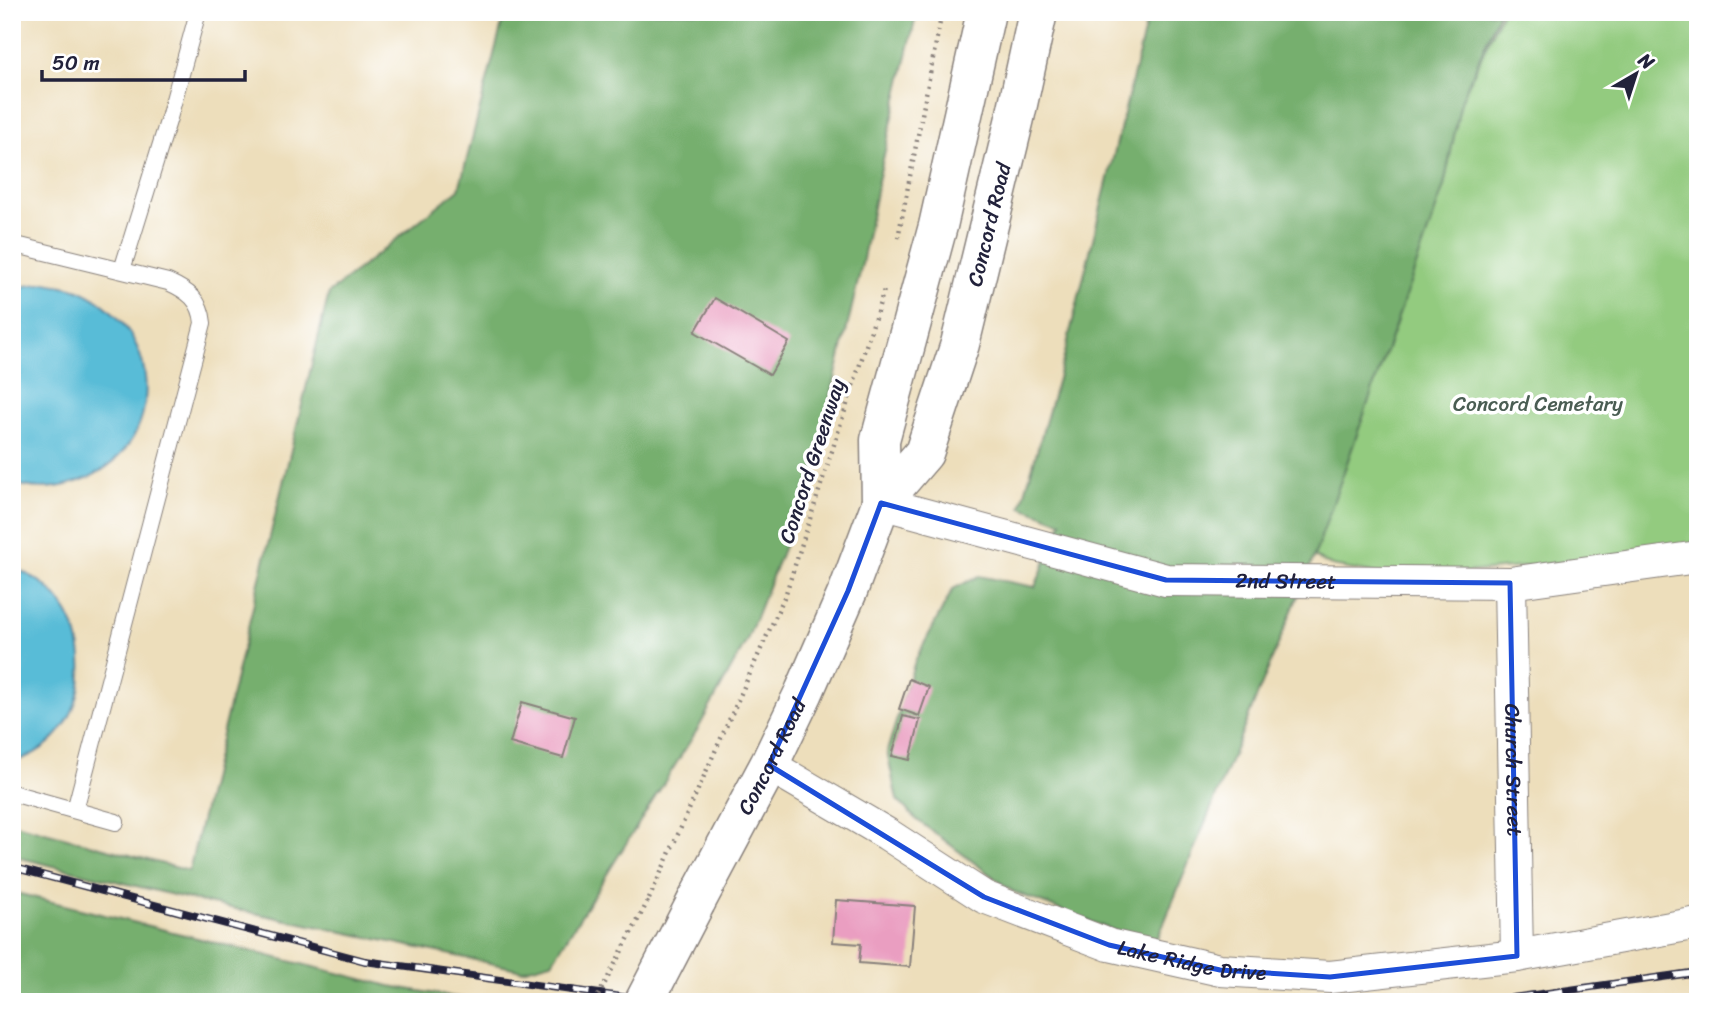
<svg xmlns="http://www.w3.org/2000/svg" width="1710" height="1014" viewBox="0 0 1710 1014" font-family="Sriracha,sans-serif">
  <style>
    .green { fill: #93cb7f; stroke: #5a765d; stroke-width: 2 }
    .forest { fill: #76af6e; stroke: #4c6854; stroke-width: 2 }
    .water { fill: #59bcd7; stroke: #3e6f89; stroke-width: 2 }
    .building { fill: #ea9ec1 }
    .lines { fill: none; stroke-linecap: round; stroke-linejoin: round }
    .service-casing { stroke: #88807b; stroke-width: 18 }
    .minor-casing { stroke: #88807b; stroke-width: 34 }
    .secondary-casing { stroke: #88807b; stroke-width: 41 }
    .path { stroke: #88807b; stroke-width: 4.5; stroke-dasharray: 2 5; stroke-linecap: butt }
    .service { stroke: #fff; stroke-width: 16 }
    .minor { stroke: #fff; stroke-width: 32 }
    .secondary { stroke: #fff; stroke-width: 38 }
    .rail-casing { stroke: #22223b; stroke-width: 8 }
    .rail { stroke: #fff; stroke-width: 5; stroke-dasharray: 16; stroke-linecap: butt }
    .secondary-bridge-casing { stroke: #88807b; stroke-width: 41; stroke-linecap: butt }
    .path-bridge { stroke: #88807b; stroke-width: 4.5; stroke-dasharray: 2 5; stroke-linecap: butt }
    .secondary-bridge { stroke: #fff; stroke-width: 38 }
    .marked { fill: none; stroke: #1d4ed8; stroke-width: 5; stroke-linejoin: round }
    .labels { text-anchor: middle; stroke-width: 7; stroke-linejoin: round; paint-order: stroke }
    .street-label { font-size: 21px; fill: #22223b; stroke: #fff }
    .park-label { font-size: 21px; fill: #4a5d53; stroke: #fff }
  </style>
  <rect width="100%" height="100%" fill="#fff"/>
  <filter id="ink" filterUnits="userSpaceOnUse"><feTurbulence type="fractalNoise" baseFrequency=".0143" numOctaves="2"/><feDisplacementMap in="SourceGraphic" scale="14" xChannelSelector="R" yChannelSelector="G"/><feConvolveMatrix kernelMatrix="1 2 1 2 8 2 1 2 1" color-interpolation-filters="sRGB"/></filter>
  <filter id="wash" filterUnits="userSpaceOnUse"><feTurbulence type="fractalNoise" baseFrequency=".00686" numOctaves="4" result="noise"/><feDisplacementMap in="SourceGraphic" scale="28" xChannelSelector="R" yChannelSelector="G"/><feGaussianBlur stdDeviation="1.57" result="paint"/><feColorMatrix in="noise" values="0 0 0 0 0 0 0 0 0 0 0 0 0 0 0 0 0 1.4 0 .05"/><feComposite in="paint" operator="in"/></filter>
  <g filter="url(#wash)">
    <rect width="100%" height="100%" fill="#eddebb"/>
    <!-- green -->
    <path class="green" d="M1502 12H1698V547L1522 567 1400 578 1332 566 1314 557 1444 186 1461 101Z"/>
    <!-- forest -->
    <path class="forest" d="M505 12H917L878 181 862 264 813 473 747 640 699 727 552 962 522 970 198 901 12 856V823L189 871 329 293 459 189Z
      M1149 12H1499L1461 101 1444 186 1314 557 1157 940 1115 931 1012 891 916 819 897 800 887 751 915 661 953 589 979 576 1035 587 1062 522 1021 507 1063 361Z
      M12 892 390 986 483 1002H12Z"/>
    <!-- water -->
    <path class="water" d="M45 283C56 285 71 286 81 291 171 333 167 458 70 484 52 489 30 490 12 482V288Z
      M12 568C103 596 106 737 12 762Z"/>
    <g id="blocks">
      <!-- building -->
      <path class="building" d="M715 298 789 342 770 375 695 332Z
        M909 679 929 687 919 716 899 709Z
        M522 702 575 717 563 758 510 743Z
        M903 716 920 720 910 760 892 756Z
        M836 900 915 906 910 967 859 963 861 944 833 942Z"/>
    </g>
  </g>
  <g filter="url(#ink)">
    <use href="#blocks" fill-opacity="0" stroke="#88807b" stroke-width="2"/>
    <g class="lines">
      <!-- service casing -->
      <g class="service-casing">
        <path id="service" d="M12 244 168 282C188 291 201 300 203 323L75 810
          M122 270 169 118 198 12
          M12 793 116 822"/>
      </g>
      <!-- minor casing -->
      <g class="minor-casing">
        <g id="minor">
          <path id="s1" d="M881 503 1166 580 1510 583 1698 557"/>
          <path id="s2" d="M1510 583 1517 956"/>
          <path id="s3" d="M769 765 887 834 984 897 1109 945 1220 970 1330 977 1517 956 1698 923"/>
        </g>
      </g>
      <!-- secondary casing -->
      <g class="secondary-casing">
        <g id="secondary">
          <path d="M881 503 880 440 938 226 986 12"/>
          <path id="s4" d="M696 902 769 765 804 692 848 591 881 503 924 453 960 344 1015 118 1038 12"/>
        </g>
      </g>
      <!-- path -->
      <path class="path" d="M898 238 942 12
        M649 899 786 593 885 287"/>
      <!-- service -->
      <use href="#service" class="service"/>
      <!-- minor -->
      <use href="#minor" class="minor"/>
      <!-- secondary -->
      <use href="#secondary" class="secondary"/>
      <!-- rail casing -->
      <g class="rail-casing">
        <path id="rail" d="M12 867 365 961 657 1002
          M1484 1002 1698 972"/>
      </g>
      <!-- rail -->
      <use href="#rail" class="rail"/>
      <!-- secondary-bridge casing -->
      <g class="secondary-bridge-casing">
        <path id="secondary-bridge" d="M644 1002 696 902"/>
      </g>
      <!-- path-bridge -->
      <path class="path-bridge" d="M595 1002 649 899"/>
      <!-- secondary-bridge -->
      <use href="#secondary-bridge" class="secondary-bridge"/>
    </g>
  </g>
  <!-- marked area -->
  <path class="marked" d="M881 503 1166 580 1510 583 1517 956 1330 977 1220 970 1109 945 984 897 769 765 848 591Z"/>
  <g class="labels">
    <!-- street labels -->
    <g class="street-label">
      <text dy="7" stroke="none"><textPath href="#s4" startOffset="744">Concord Road</textPath></text>
      <text transform="translate(812 461) rotate(-72)" y="7">Concord Greenway</text>
      <text dy="7" stroke="none"><textPath href="#s1" startOffset="415">2nd Street</textPath></text>
      <text dy="7" stroke="none"><textPath href="#s4" startOffset="164">Concord Road</textPath></text>
      <text dy="7" stroke="none"><textPath href="#s2" startOffset="187">Church Street</textPath></text>
      <text dy="7" stroke="none"><textPath href="#s3" startOffset="471">Lake Ridge Drive</textPath></text>
    </g>
    <!-- park labels -->
    <g class="park-label">
      <text x="1538" y="411">Concord Cemetary</text>
    </g>
  </g>
  <!-- margin -->
  <rect width="1710" height="1014" fill="none" stroke="#fff" stroke-width="42"/>
  <!-- north arrow -->
  <g transform="translate(1636 74) rotate(39)" stroke="#ffffff" stroke-width="5" paint-order="stroke">
  <path d="M0-5L12 26L0 18L-12 26Z" fill="#22223b"/>
  <text y="-10" font-size="19" font-weight="bold" text-anchor="middle" fill="#22223b">N</text>
  </g>
  <!-- scale -->
  <path d="M42 70v10h203v-10" fill="none" stroke="#22223b" stroke-width="3.5"/>
  <text x="52" y="70" font-size="21" fill="#22223b" stroke="#ffffff" stroke-width="5" paint-order="stroke">50 m</text>
</svg>
